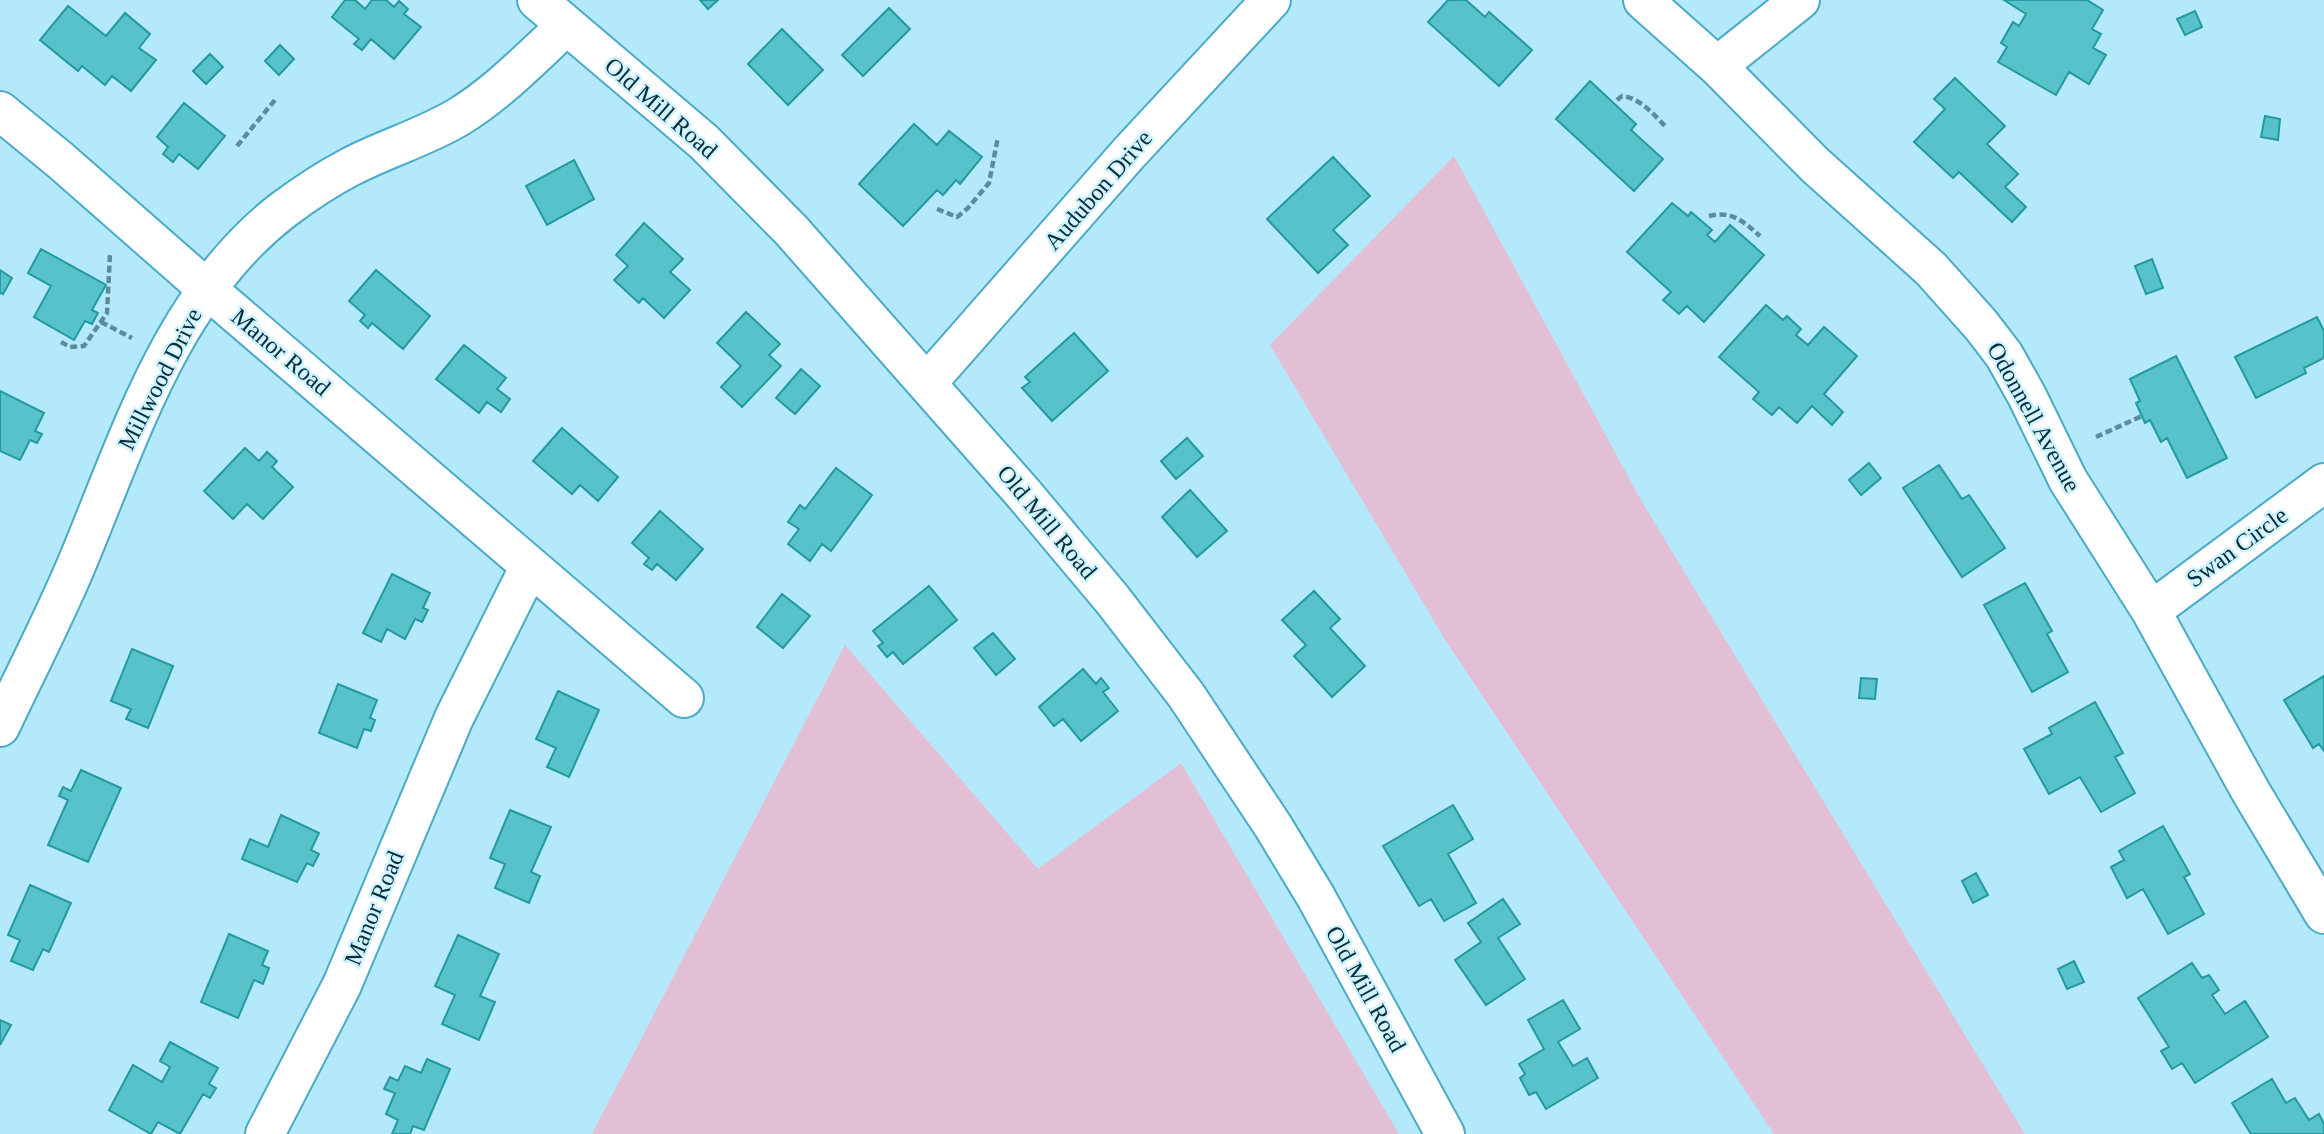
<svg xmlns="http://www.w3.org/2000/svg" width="2324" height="1134" viewBox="0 0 2324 1134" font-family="Georgia,serif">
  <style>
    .green { fill: #e3bfd5 }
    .building { fill: #57c2c9; stroke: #2399a0; stroke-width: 2 }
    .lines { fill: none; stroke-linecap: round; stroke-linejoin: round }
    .minor-casing { stroke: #4aaac7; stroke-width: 42 }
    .major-casing { stroke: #4aaac7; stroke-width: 42 }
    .path { stroke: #5c8c9b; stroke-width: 4.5; stroke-dasharray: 7 3.5; stroke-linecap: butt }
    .minor { stroke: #fff; stroke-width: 38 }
    .major { stroke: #fff; stroke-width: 38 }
    .labels { text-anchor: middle; stroke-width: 5; stroke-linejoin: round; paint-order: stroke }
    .street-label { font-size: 24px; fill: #042f3b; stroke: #d0f3ff }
  </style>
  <rect width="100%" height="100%" fill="#b4e9fb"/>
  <!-- green -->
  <path class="green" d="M1454 156 1642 502 2025 1134H1774L1444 638 1270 345Z
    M845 645 1038 869 1181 763 1399 1134H592Z"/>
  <!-- building -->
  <path class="building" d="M345 0H355L365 9 372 0H386L394 7 399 1 408 9 404 14 421 27 394 59 371 39 362 50 354 44 359 39 332 17Z
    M700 0H718L708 9Z
    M1448 0H1466L1485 17 1489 12 1532 50 1499 86 1428 22Z
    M2004 0H2087L2103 10 2092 29 2101 34 2093 48 2106 55 2089 84 2069 72 2056 95 1998 62 2007 47 2001 43 2013 22 2019 26 2026 14Z
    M68 6 106 36 125 13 150 34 139 48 156 60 131 91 112 76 105 85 82 66 78 71 40 40Z
    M889 8 910 29 863 76 842 55Z
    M2195 11 2202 27 2185 35 2177 19Z
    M782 29 823 70 788 105 748 64Z
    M280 45 294 59 279 75 265 61Z
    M210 54 223 67 206 84 193 71Z
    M1955 78 2005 126 1987 144 2018 174 2005 187 2026 207 2012 222 1959 172 1953 178 1914 142 1945 109 1934 99Z
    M1590 81 1636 124 1631 130 1663 159 1634 191 1556 119Z
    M184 103 225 136 198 169 179 154 173 162 163 154 168 147 157 137Z
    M2265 116 2280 119 2278 140 2261 137Z
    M914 124 937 145 949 131 982 157 960 184 956 180 943 195 937 190 903 226 859 184Z
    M1333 157 1370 196 1333 230 1348 245 1318 273 1267 219Z
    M574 160 594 199 547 225 526 186Z
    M1672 203 1688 216 1691 212 1712 230 1707 235 1715 242 1730 225 1764 255 1704 322 1687 306 1679 314 1663 300 1671 292 1627 252Z
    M644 223 683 259 670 272 690 290 664 318 643 298 639 303 614 280 628 266 616 255Z
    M41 249 106 285 92 310 98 313 92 324 85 321 74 340 34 317 51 286 28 273Z
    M2152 259 2163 288 2146 294 2135 266Z
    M0 270 12 278 3 294 0 293Z
    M376 270 430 316 403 349 372 323 368 328 360 321 365 315 349 301Z
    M1766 305 1783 320 1787 316 1801 329 1796 335 1808 345 1824 327 1857 356 1824 394 1843 412 1832 425 1812 406 1797 423 1779 407 1772 415 1753 399 1759 392 1719 357Z
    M746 312 780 344 769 355 781 366 742 407 721 387 741 366 717 343Z
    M2317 317 2324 331V358L2304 368 2306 373 2256 398 2235 357Z
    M1074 333 1108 371 1052 421 1022 388 1030 382 1025 377Z
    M464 345 506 378 497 389 510 399 501 412 487 402 479 413 436 379Z
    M2176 356 2227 458 2187 478 2167 438 2161 442 2150 420 2145 423 2136 403 2140 401 2130 379Z
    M801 369 820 386 795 414 776 398Z
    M0 391 44 413 35 431 42 434 37 443 30 440 20 460 0 451Z
    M562 428 618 477 598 501 580 485 572 494 533 461Z
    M1187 438 1203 456 1176 479 1161 461Z
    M245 448 259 461 267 452 277 461 272 467 293 487 263 519 247 504 233 519 204 491Z
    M1869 463 1881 478 1861 495 1849 480Z
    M1939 465 1962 499 1969 495 2005 548 1962 577 1903 488Z
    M836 468 872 495 831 551 822 544 810 561 788 544 799 529 788 522 800 505 805 509Z
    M1190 490 1227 531 1197 557 1162 517Z
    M660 511 703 549 676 580 657 564 652 570 644 564 649 558 632 543Z
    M392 574 430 593 423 608 428 610 422 622 415 619 405 639 387 629 381 642 363 633Z
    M2025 583 2052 631 2047 634 2068 672 2032 692 1984 605Z
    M929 586 957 620 903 664 893 652 887 657 878 646 883 643 873 631Z
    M1314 591 1340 619 1330 628 1365 666 1332 697 1294 656 1306 645 1282 620Z
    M782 594 810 616 783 648 757 627Z
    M993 633 1015 659 996 675 974 648Z
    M132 649 173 666 148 728 126 719 131 709 111 701Z
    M1083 669 1096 684 1101 678 1109 688 1103 692 1118 711 1081 741 1063 719 1054 726 1039 707Z
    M2324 676V751L2319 744 2313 748 2284 700Z
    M1861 678 1877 679 1875 699 1859 698Z
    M338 684 377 700 370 718 375 720 371 731 364 729 357 748 319 733Z
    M558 691 599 710 569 777 547 767 556 748 536 739Z
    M2095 702 2123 753 2115 757 2135 793 2101 812 2080 777 2049 794 2024 749 2052 734 2049 728Z
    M81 770 121 788 88 862 48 845 68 800 59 796 63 787 71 791Z
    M1453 805 1473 839 1448 854 1476 903 1444 921 1431 899 1419 906 1383 846Z
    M510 810 551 827 531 872 540 876 529 903 495 888 505 864 490 858Z
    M281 815 319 833 311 850 319 854 313 866 307 863 297 882 242 859 250 839 268 847Z
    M2163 826 2190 874 2184 877 2204 914 2168 934 2143 889 2127 898 2111 867 2124 860 2119 851Z
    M1976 873 1988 895 1973 903 1962 881Z
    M30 885 71 903 49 952 43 949 33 970 11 961 20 940 8 935Z
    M1503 899 1520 924 1498 938 1525 979 1486 1005 1455 960 1481 942 1468 923Z
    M229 934 268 951 262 965 269 968 263 984 254 980 238 1018 201 1002Z
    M458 935 499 954 480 996 495 1002 479 1040 442 1024 455 995 435 986Z
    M2074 961 2084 982 2067 989 2058 969Z
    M2192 963 2202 978 2209 975 2219 990 2212 995 2225 1014 2245 1001 2268 1037 2195 1083 2182 1063 2172 1069 2161 1051 2169 1047 2138 998Z
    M1563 1000 1580 1029 1558 1042 1573 1066 1587 1058 1598 1078 1546 1109 1536 1092 1529 1095 1520 1078 1525 1074 1519 1064 1544 1049 1528 1020Z
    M0 1020 11 1025 0 1045Z
    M170 1042 218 1068 209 1084 216 1088 210 1098 203 1094 180 1134 158 1122 151 1134 109 1110 133 1065 162 1082 170 1067 160 1061Z
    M427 1059 450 1069 424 1130 413 1126 410 1134H392L398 1120 386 1114 395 1093 384 1089 390 1077 398 1081 405 1066 421 1073Z
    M2272 1079 2286 1103 2295 1098 2309 1120 2319 1114 2324 1124V1134H2251L2232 1103Z"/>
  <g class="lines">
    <!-- minor casing -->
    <g class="minor-casing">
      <path id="minor" d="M1643 0 1717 66 1815 165 1931 269 1981 325 2004 355 2027 396 2068 480 2151 611 2251 792 2324 914
        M1717 66 1800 0
        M0 111 60 160 207 289 684 698
        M927 383 1129 153 1271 0
        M2151 611 2324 483
        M0 727C25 674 52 622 75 568 128 443 170 297 283 210 303 195 327 179 350 167 386 148 426 137 460 116 499 92 532 57 565 27
        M265 1134 342 985 454 718 530 566"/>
    </g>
    <!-- major casing -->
    <g class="major-casing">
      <path id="major" d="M537 0 704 142 791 230 1023 493 1112 599 1186 695 1273 826 1316 897 1445 1134"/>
    </g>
    <!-- path -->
    <path class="path" d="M1617 100 1622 96C1641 98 1655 116 1667 128
      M237 146 275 100
      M937 209 957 217 968 208 989 183 998 137
      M1709 216C1732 210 1744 222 1760 236
      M101 322 132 338
      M61 342 70 347 84 346 107 313 110 254
      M2096 437 2142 416"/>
    <!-- minor -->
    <use href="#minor" class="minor"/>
    <!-- major -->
    <use href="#major" class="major"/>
  </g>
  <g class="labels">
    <!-- street labels -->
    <g class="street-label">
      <text transform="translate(661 108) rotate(41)" y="8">Old Mill Road</text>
      <text transform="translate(1098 190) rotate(-49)" y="8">Audubon Drive</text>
      <text transform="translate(281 352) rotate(40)" y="8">Manor Road</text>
      <text transform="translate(160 379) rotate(-63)" y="8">Millwood Drive</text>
      <text transform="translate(2034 417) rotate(61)" y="8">Odonnell Avenue</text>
      <text transform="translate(1047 522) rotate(50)" y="8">Old Mill Road</text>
      <text transform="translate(2237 547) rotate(-36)" y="8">Swan Circle</text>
      <text transform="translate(374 908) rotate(-68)" y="8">Manor Road</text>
      <text transform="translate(1366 989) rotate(61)" y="8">Old Mill Road</text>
    </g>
  </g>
</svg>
